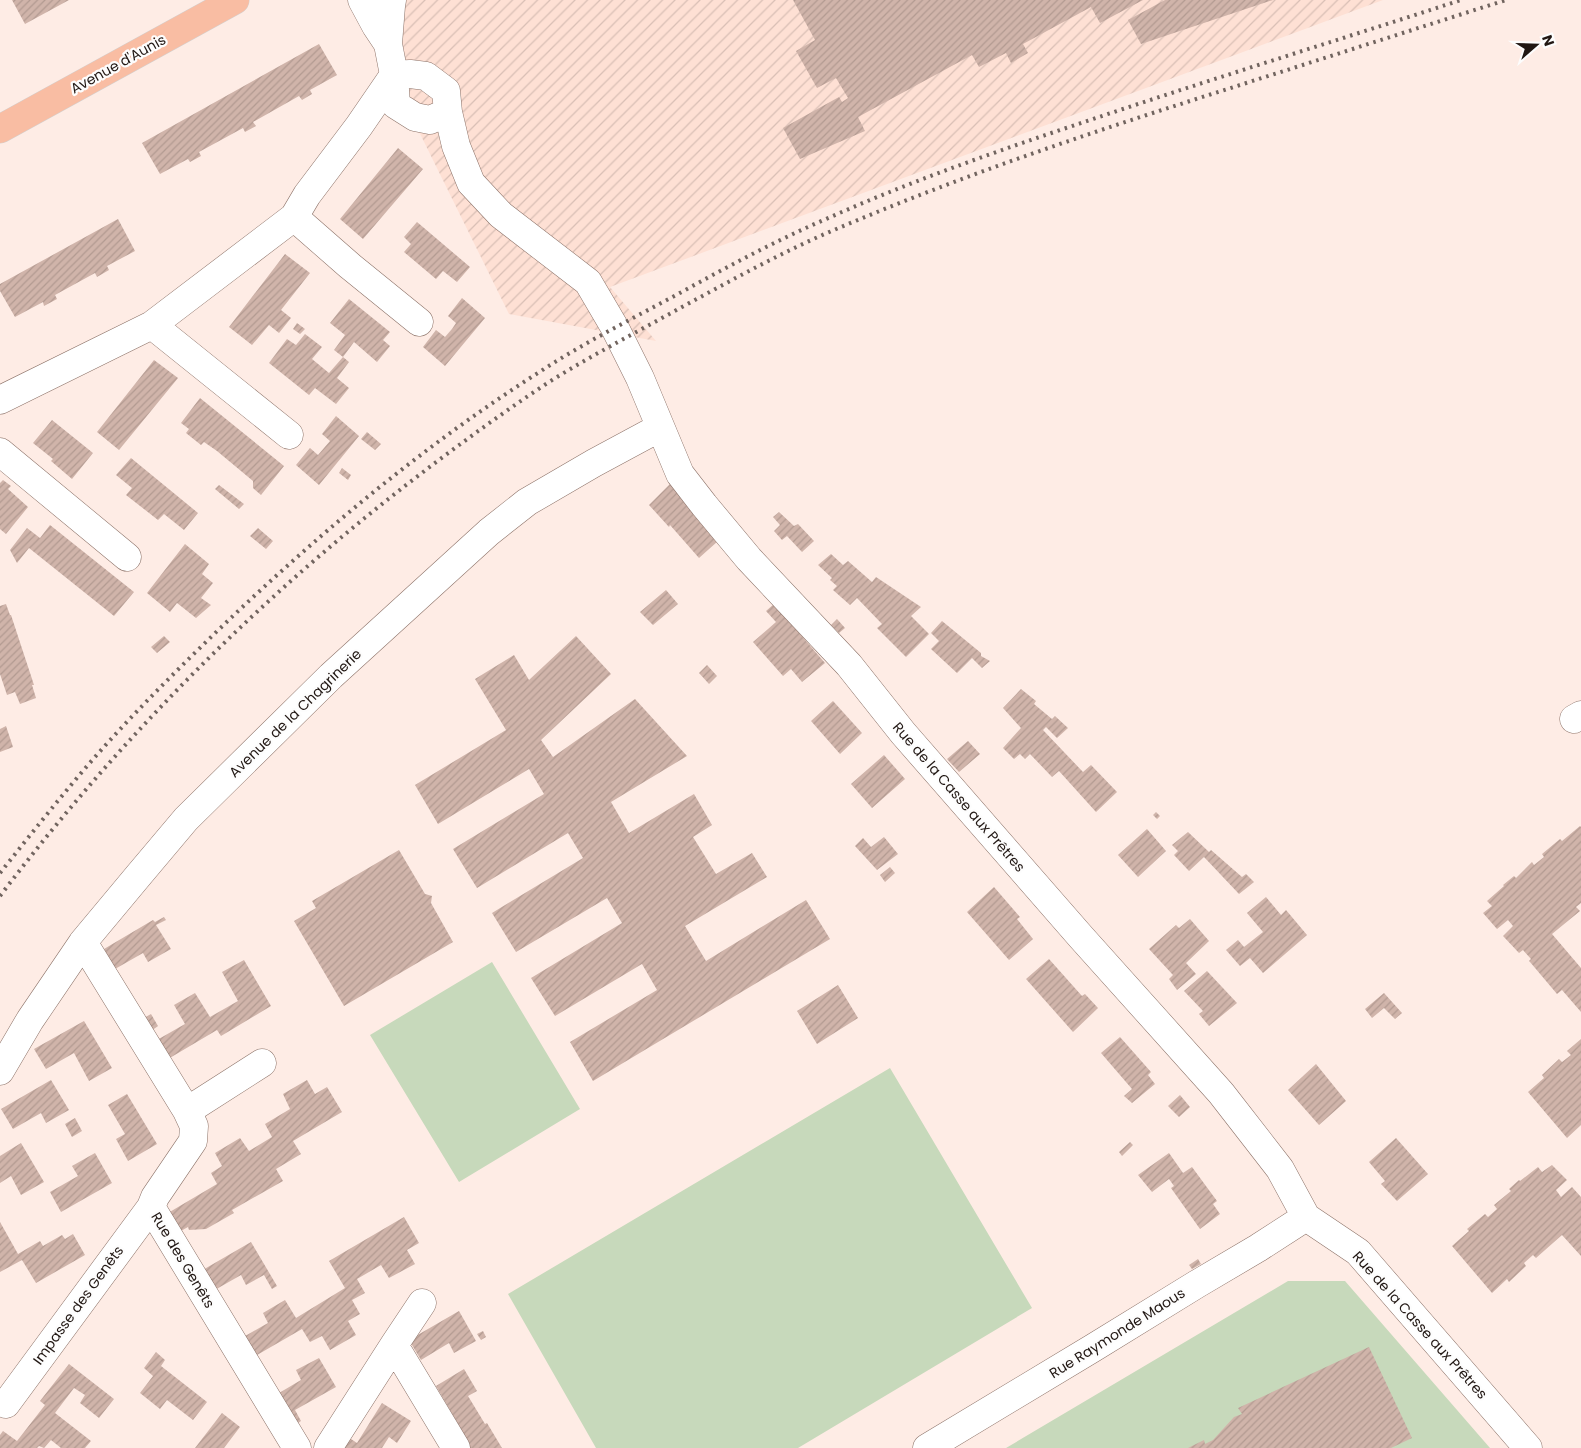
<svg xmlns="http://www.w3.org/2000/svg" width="1581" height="1448" viewBox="0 0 1581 1448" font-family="Poppins,sans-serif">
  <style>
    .industrial { fill: url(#industrial-furrows) }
    .grass { fill: #c7d9bb }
    .building { fill: url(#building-hatch) }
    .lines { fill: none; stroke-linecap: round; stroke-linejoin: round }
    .minor-casing { stroke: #8c7268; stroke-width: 29 }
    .major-casing { stroke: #d3d1d0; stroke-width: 29 }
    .minor { stroke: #fff; stroke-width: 28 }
    .major { stroke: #f9bda3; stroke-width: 28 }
    .rail { stroke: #71645f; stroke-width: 4; stroke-dasharray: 2.5 5; stroke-linecap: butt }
    .labels { text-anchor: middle; stroke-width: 4.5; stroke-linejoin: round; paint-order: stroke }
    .street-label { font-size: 14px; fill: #211713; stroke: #fdfdfd }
  </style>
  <defs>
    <pattern id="industrial-furrows" width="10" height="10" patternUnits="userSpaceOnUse" patternTransform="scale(1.25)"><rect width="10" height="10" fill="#fee0d4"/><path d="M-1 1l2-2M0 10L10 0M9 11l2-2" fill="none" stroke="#d9bfb5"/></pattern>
    <pattern id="building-hatch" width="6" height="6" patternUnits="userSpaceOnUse" patternTransform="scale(1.25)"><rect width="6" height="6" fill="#d0b4aa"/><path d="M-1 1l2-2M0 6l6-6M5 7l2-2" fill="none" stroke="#b29a91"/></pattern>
  </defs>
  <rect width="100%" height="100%" fill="#feece5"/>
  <!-- industrial -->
  <path class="industrial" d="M354 0H1383L610 287 656 341 509 314Z"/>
  <!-- grass -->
  <path class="grass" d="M492 962 580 1109 459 1182 370 1035Z
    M890 1068 1032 1308 798 1448H596L508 1294Z
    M1288 1281H1345L1490 1448H1006Z"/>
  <!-- building -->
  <path class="building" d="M12 0H69L25 24Z
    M793 0H1143L1100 23 1091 7 1023 44 1028 53 1011 63 1006 53 979 67 972 55 858 117 865 131 800 159 783 128 839 97 842 102 848 98 836 78 817 88 796 51 815 40Z
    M1165 0H1273L1141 44 1128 20Z
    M319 44 337 75 310 90 312 94 302 100 299 96 253 122 256 126 245 132 243 128 199 152 201 156 190 162 188 159 160 174 142 143Z
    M398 148 423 169 363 239 340 219Z
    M118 219 135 251 107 266 109 270 97 277 95 273 55 295 57 299 44 306 43 302 15 317 0 291V284Z
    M417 222 470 267 457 282 443 271 436 279 404 252 411 244 404 237Z
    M285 254 310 273 281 310 291 318 279 333 269 325 252 345 229 327Z
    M462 298 485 318 445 366 423 347 436 330 445 337 452 329 456 323 448 316Z
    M349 299 390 332 383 340 390 346 377 362 354 342 343 357 334 350 345 335 330 323Z
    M297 323 305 329 300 334 293 329Z
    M305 334 322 347 312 359 329 373 343 357 349 362 337 378 349 388 336 404 315 388 309 395 269 363 287 339 296 345Z
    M154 360 178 378 119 450 97 432Z
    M200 398 284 466 261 495 253 488V481L217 451 204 442 201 445 186 433 189 429 181 423Z
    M336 416 359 436 319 485 296 465 310 448 318 455 330 441 322 434Z
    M52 420 93 453 72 479 51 461 53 459 33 443Z
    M367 432 381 444 375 450 361 439Z
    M131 458 198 513 184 530 164 514 158 520 126 495 132 488 116 475Z
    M342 468 351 475 348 480 339 473Z
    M3 480 11 486 8 489 28 507 6 534 0 529V483Z
    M670 484 718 541 699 558 670 525 669 527 649 505Z
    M219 485 244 504 239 509 215 489Z
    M779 512 794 526 798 524 814 541 802 552 787 536 782 540 774 531 780 525 773 517Z
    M50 525 134 592 114 616 29 548 17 563 10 550 27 528 40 538Z
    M258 528 273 541 266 549 250 536Z
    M185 544 209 564 202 574 213 583 201 598 211 605 196 618 177 603 170 612 147 593Z
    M831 554 843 565 848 561 872 582 876 577 921 607 911 616 929 634 906 657 877 628 882 624 857 598 850 605 833 590 837 586 830 580 832 578 818 565Z
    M666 590 678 604 653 625 640 612Z
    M6 604 10 615H11L34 685H32L36 698 20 704 15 692 7 695 0 674V606Z
    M774 604 825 663 802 682 791 669 783 676 753 642 776 622 766 611Z
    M837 619 845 628 839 633 831 625Z
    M942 621 981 653V656L990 661 982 668 972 658 957 673 931 649 939 641 931 633Z
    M164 636 170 642 157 653 151 647Z
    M576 636 611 674 541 740 553 757 635 699 687 756 611 802 629 833 694 794 712 825 693 837 716 874 752 853 767 877 685 926 706 961 806 900 830 939 593 1081 570 1042 657 990 642 964 555 1016 531 978 622 923 607 898 516 952 492 913 583 858 568 833 477 888 453 849 544 794 529 769 438 824 415 785 506 730 475 679 514 655 529 680Z
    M707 665 717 676 709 684 699 673Z
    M1021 689 1036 701 1034 704 1052 719 1055 716 1068 728 1057 738 1046 727 1043 730 1083 772 1091 765 1117 792 1096 812 1059 771 1052 777 1030 754 1025 759 1020 754 1014 759 1003 748 1021 728 1003 708Z
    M833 701 862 733 840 754 811 721Z
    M6 726 13 747 0 752V729Z
    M968 741 980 754 959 772 947 759Z
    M884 755 905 779 872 808 851 784Z
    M1156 812 1160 816 1157 819 1153 815Z
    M1580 826 1581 827V903L1576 907 1580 911 1552 934 1581 968V1012L1562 990 1557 994 1530 962 1529 961 1531 959 1523 950 1519 953 1503 936 1513 926 1508 920 1497 929 1483 913 1492 906 1487 901 1504 886 1503 885 1514 876 1516 878 1532 862 1534 865 1544 857 1542 854 1560 839 1562 841Z
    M1147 829 1166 851 1138 877 1118 855Z
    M1188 832 1209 852 1211 850 1242 877 1246 874 1254 882 1239 894 1204 857 1189 871 1174 855 1178 851 1172 845Z
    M884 837 898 854 877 870 855 846 863 838 871 847Z
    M399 850 425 894 432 896 431 903 453 942 344 1006 294 921 316 908 312 901Z
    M890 867 895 873 885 882 880 875Z
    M994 887 1020 917 1017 919 1033 939 1009 960 967 912Z
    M1266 897 1281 915 1286 910 1307 935 1263 973 1250 958 1240 966 1226 950 1238 940 1244 947 1263 932 1247 913Z
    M164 917 166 920 156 925 171 949 148 962 143 953 115 969 104 949 153 920 155 922Z
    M1190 919 1209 941 1186 963 1196 974 1177 990 1169 979 1173 975 1149 949 1176 925 1179 928Z
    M1049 959 1082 996 1085 994 1098 1008 1073 1032 1026 979Z
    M244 960 271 1006 221 1036 217 1030 168 1059 157 1040 185 1024 174 1005 195 993 210 1017 238 1001 222 972Z
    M1207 971 1237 1003 1209 1026 1199 1014 1203 1011 1184 991Z
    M838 985 858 1018 817 1044 797 1011Z
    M1384 993 1402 1013 1395 1019 1384 1008 1372 1018 1365 1009Z
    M151 1014 158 1026 151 1031 144 1018Z
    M84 1021 112 1068 89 1081 74 1053 46 1069 34 1049Z
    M1120 1037 1151 1072 1148 1075 1155 1084 1132 1103 1124 1096 1132 1089 1101 1053Z
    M1581 1039V1125L1567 1138 1528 1092 1544 1078 1542 1075 1559 1059 1562 1062 1571 1055 1567 1051Z
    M1316 1064 1346 1101 1319 1125 1288 1090Z
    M51 1080 69 1110 46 1123 41 1113 13 1129 1 1109Z
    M307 1080 315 1094 327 1087 342 1112 293 1141 301 1154 276 1169 283 1181 232 1210 234 1213 206 1229 189 1230 188 1227 179 1232 168 1213 217 1184 211 1173 222 1166 215 1153 240 1138 249 1151 272 1137 265 1124 290 1109 283 1094Z
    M127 1094 157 1144 128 1161 116 1139 125 1134 108 1105Z
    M1180 1095 1190 1107 1179 1117 1168 1106Z
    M75 1118 82 1131 72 1137 65 1124Z
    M1396 1138 1428 1174 1397 1201 1381 1184 1385 1181 1369 1162Z
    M1130 1142 1133 1145 1122 1156 1119 1152Z
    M21 1143 44 1182 21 1195 11 1176 0 1183V1156Z
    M95 1153 112 1183 61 1212 50 1192 78 1176 72 1166Z
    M1169 1153 1183 1173 1192 1167 1217 1201 1213 1204 1220 1214 1200 1229 1171 1188 1174 1186 1169 1179 1152 1192 1138 1175Z
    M1552 1165 1567 1180 1556 1190 1561 1197 1572 1187 1581 1197V1256L1562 1235 1536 1258 1533 1255 1524 1263 1526 1266 1509 1282 1507 1279 1492 1293 1452 1246 1469 1231 1467 1229 1485 1214 1488 1217 1497 1209 1494 1205 1511 1191 1509 1189 1519 1180 1520 1181 1538 1167 1542 1172Z
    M404 1217 419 1243 407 1250 415 1264 389 1278 381 1265 357 1279 365 1293 352 1300 360 1314 348 1321 356 1335 330 1350 322 1336 310 1342 302 1329 252 1358 240 1339 268 1323 263 1313 285 1300 296 1318 345 1288 329 1261Z
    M0 1222 18 1254 40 1241 43 1246 62 1235 65 1239 73 1234 85 1255 36 1283 22 1260 0 1272Z
    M251 1242 277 1286 272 1289 264 1275 246 1285 241 1275 213 1291 201 1271Z
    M1198 1259 1201 1264 1192 1269 1189 1265Z
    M459 1311 476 1341 454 1353 449 1343 421 1360 409 1340Z
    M483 1331 486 1337 481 1340 477 1334Z
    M1369 1347 1412 1438 1391 1448H1188L1204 1440 1205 1444 1213 1440 1234 1417 1242 1414 1238 1408Z
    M156 1352 165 1360 161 1366 207 1402 193 1420 167 1400 160 1409 140 1393 153 1376 144 1368Z
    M319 1358 336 1387 295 1410 301 1421 292 1427 274 1396 301 1380 296 1370Z
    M69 1364 114 1399 99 1418 80 1403 85 1395 74 1388 55 1413 91 1441 85 1448H61L51 1440 44 1448 39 1446 37 1448H0V1435L3 1431 17 1441 45 1405 40 1401Z
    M464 1369 477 1391 468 1396 485 1424 487 1423 502 1448H465L459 1439 465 1436 436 1386Z
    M382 1403 411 1421 397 1443 389 1437 382 1448H341L348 1437 357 1443Z
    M222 1413 240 1427 224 1448H195Z"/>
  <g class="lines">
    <!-- minor casing -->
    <g class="minor-casing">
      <path id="minor" d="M362 0 376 26 388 44
        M392 0 391 6 388 44 394 75 396 105 415 117 430 120 448 112
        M394 75 410 74 426 76 446 91 448 112 456 146 471 183 501 215 588 282 615 328 640 378 680 474 704 505 749 559 849 665 903 733 1081 937 1221 1093 1280 1169 1306 1217 1358 1252 1528 1448
        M294 217 350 266 419 322
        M152 325 289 435
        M0 400 152 325 294 217 307 195 359 126 394 75
        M0 452 127 557
        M1574 719 1581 715
        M83 942 187 1111 194 1126 193 1141 155 1197 151 1207 297 1448
        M0 1071 30 1020 83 942 138 876 186 819 331 676 489 532 527 502 594 463 659 428
        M187 1111 262 1063
        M394 1345 422 1303
        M6 1404 151 1207
        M328 1448 394 1345 456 1448
        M927 1448 1093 1348 1197 1284 1258 1248 1306 1217"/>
    </g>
    <!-- major casing -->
    <g class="major-casing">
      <path id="major" d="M0 129 235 0"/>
    </g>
    <!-- minor -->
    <use href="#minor" class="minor"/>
    <!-- major -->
    <use href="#major" class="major"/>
    <!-- rail -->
    <path class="rail" d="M0 873C27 839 54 805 82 772 122 725 165 682 209 639 311 540 421 447 541 371 585 342 632 319 678 294 727 267 775 241 826 219 922 176 1021 143 1120 110 1234 72 1348 37 1461 0
      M0 896C125 731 273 584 439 460 475 433 511 407 549 382 592 355 637 332 682 307 732 280 782 252 834 230 958 177 1086 134 1215 93 1312 62 1409 31 1506 0"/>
  </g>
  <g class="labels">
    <!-- street labels -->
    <g class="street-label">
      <text transform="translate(118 64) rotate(-29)" y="5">Avenue d'Aunis</text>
      <text transform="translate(295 713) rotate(-44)" y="5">Avenue de la Chagrinerie</text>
      <text transform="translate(959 797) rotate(49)" y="5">Rue de la Casse aux Prêtres</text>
      <text transform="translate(183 1260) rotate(59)" y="5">Rue des Genêts</text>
      <text transform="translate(78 1305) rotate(-54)" y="5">Impasse des Genêts</text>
      <text transform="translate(1420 1325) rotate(48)" y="5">Rue de la Casse aux Prêtres</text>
      <text transform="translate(1117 1333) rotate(-32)" y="5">Rue Raymonde Maous</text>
    </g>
  </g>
  <!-- north arrow -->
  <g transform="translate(1536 45) rotate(70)" stroke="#fdfdfd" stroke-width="4" paint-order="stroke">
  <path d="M0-4L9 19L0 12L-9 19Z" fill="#211713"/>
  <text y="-8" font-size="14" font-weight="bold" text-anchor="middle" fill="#211713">N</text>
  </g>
</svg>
